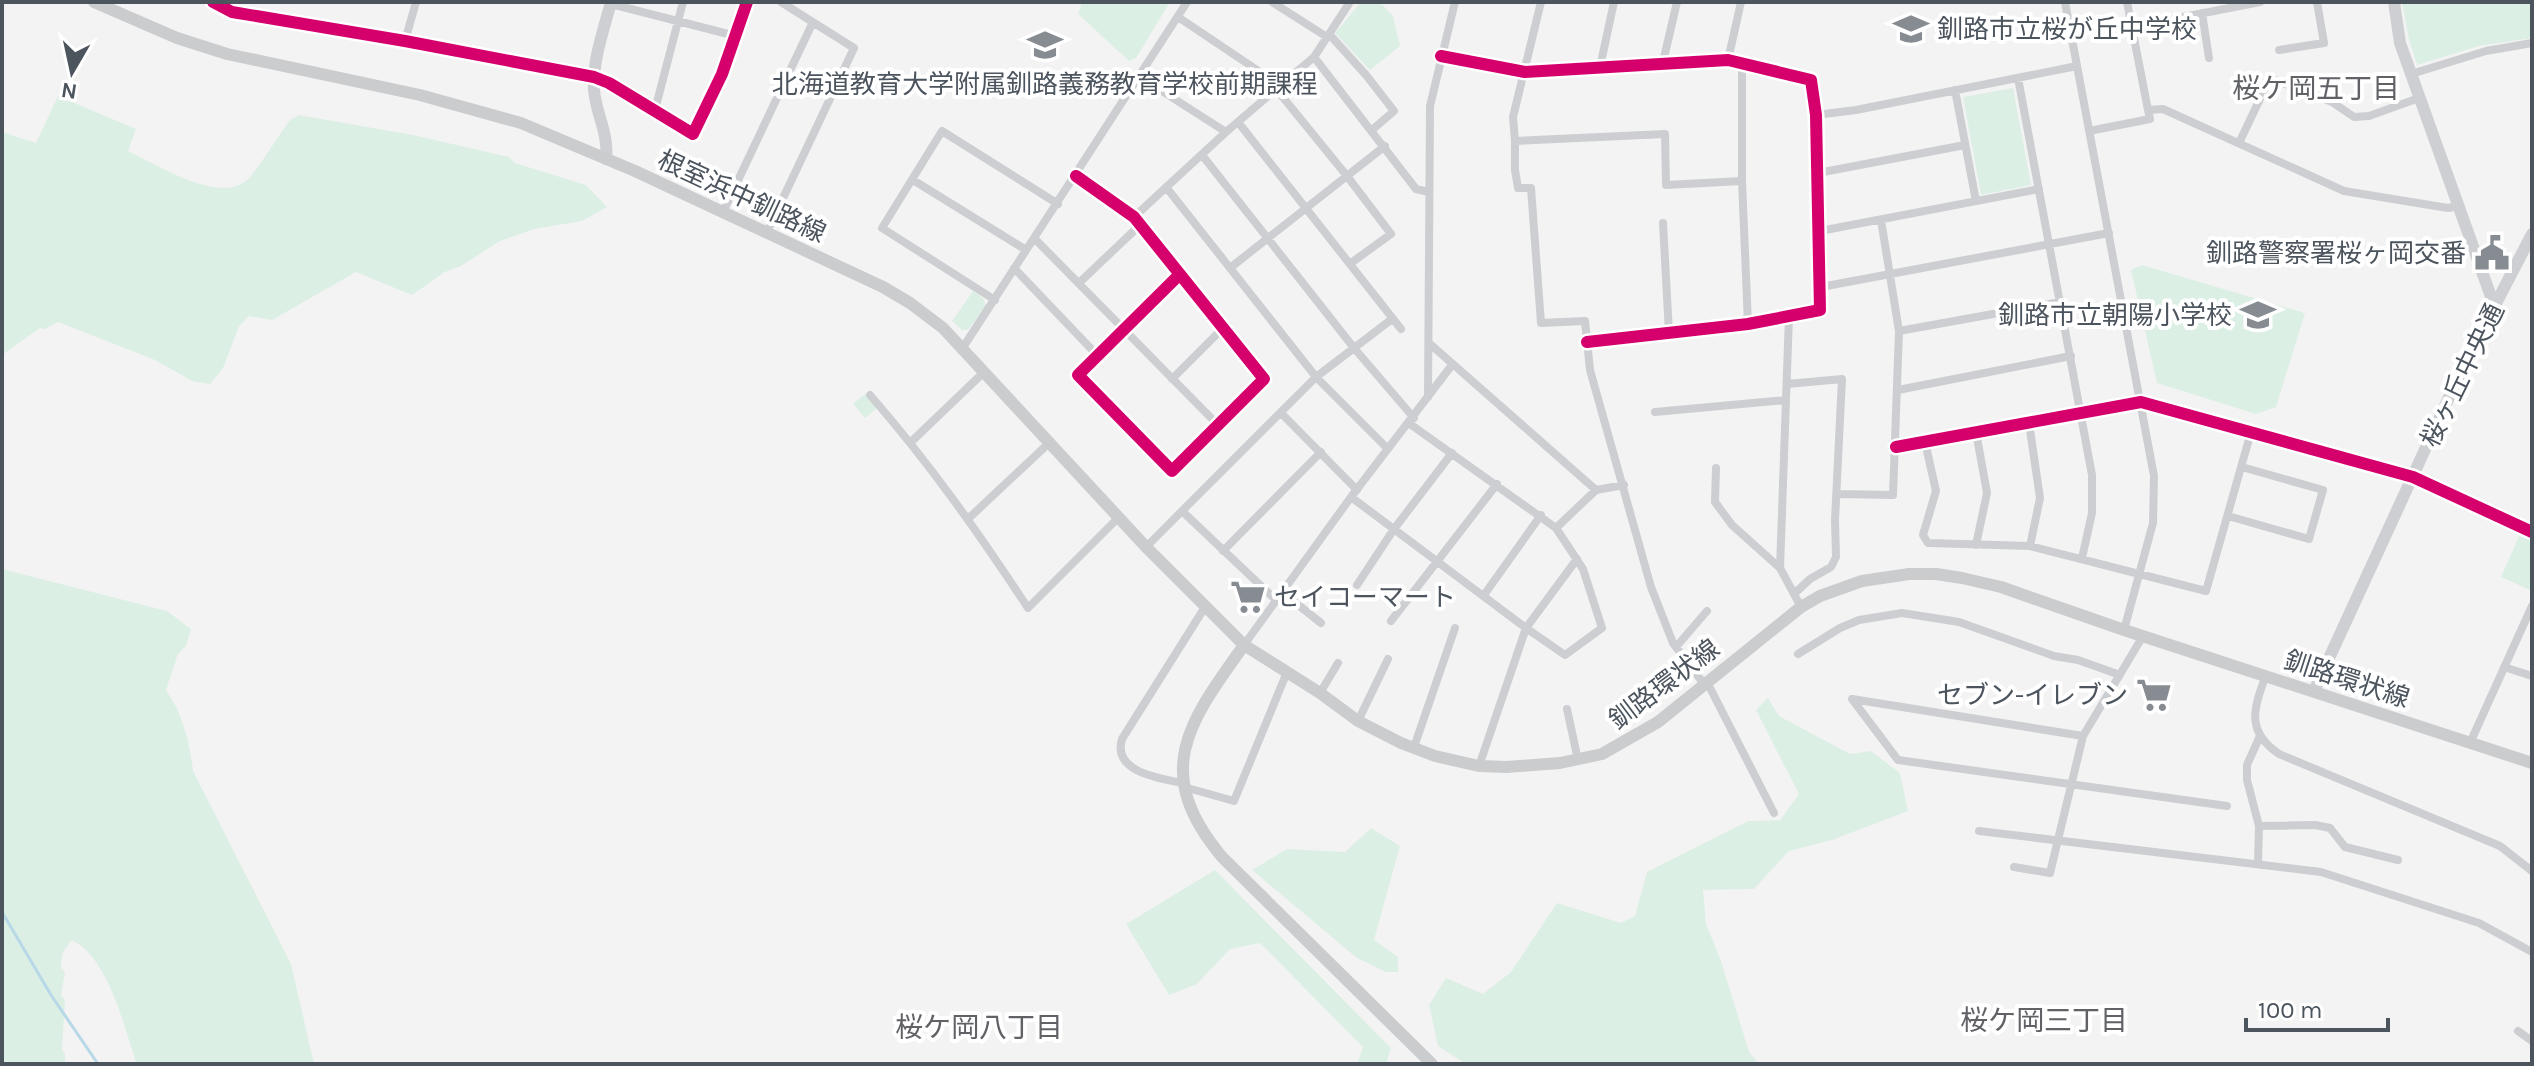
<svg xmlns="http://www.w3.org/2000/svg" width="2534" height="1066" viewBox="0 0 2534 1066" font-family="Karla,'Noto Sans JP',sans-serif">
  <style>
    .green { fill: #dcefe5 }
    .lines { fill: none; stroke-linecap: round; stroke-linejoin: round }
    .stream { stroke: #b6d8e7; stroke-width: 3 }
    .street { stroke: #cdced1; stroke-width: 8 }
    .secondary { stroke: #cecfd2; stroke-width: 12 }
    .primary { stroke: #caccce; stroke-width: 12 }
    .cycleway-casing { stroke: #fff; stroke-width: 17 }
    .cycleway { stroke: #d6006c; stroke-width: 12 }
    .labels { text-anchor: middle; stroke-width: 8; stroke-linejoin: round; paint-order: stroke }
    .poi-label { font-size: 26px; fill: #4c545e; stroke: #fff; text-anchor: end }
    .street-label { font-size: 26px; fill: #4c545e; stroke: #fff }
    .neighbourhood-label { font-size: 28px; fill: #606266; stroke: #fff }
  </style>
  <rect width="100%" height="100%" fill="#f4f3f3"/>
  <!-- green -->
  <path class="green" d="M1082 2H1170L1136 58 1129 61 1078 14Z
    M1361 2H1380L1393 16 1400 46 1370 70 1335 33Z
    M2402 2H2532V38L2479 46 2417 65 2409 40Z
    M2013 88 2031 185 1981 195 1963 97Z
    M58 96 136 129 128 151C156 164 224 208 250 177 264 160 276 139 290 120L299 115 413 135 509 157 515 163 586 185 607 207 582 221 534 229 500 241 461 266 445 272 412 295 356 272 272 320 249 316 239 326 223 368 210 384 192 381 155 360 58 322 45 329 40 328 2 355V132L36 143Z
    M2142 265 2305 313 2276 407 2256 414 2157 383 2131 270Z
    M973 291 983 298 986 306 968 330H962L952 321Z
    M865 394 877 408 865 418 853 404Z
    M2520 534 2532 539V591L2501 577Z
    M2 569 167 611 191 629 186 646 178 654 166 690C182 712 190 743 193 771L291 964 314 1064H137C123 1026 110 960 72 940L63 952 61 967 65 973 61 995 65 1000 62 1049 65 1054V1064H2Z
    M1768 698 1779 716 1850 754 1871 751 1900 773 1908 811 1832 840 1789 851 1754 889 1703 890 1706 924 1721 961 1749 1052 1759 1064H1466L1438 1046 1429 1005 1446 978 1483 994 1511 972 1557 903 1621 923 1635 916 1647 872 1748 821 1780 820 1799 794 1756 710Z
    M1371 828 1400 846 1374 940 1398 957V972H1386L1357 958 1252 870 1287 849 1345 852Z
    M1215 870 1391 1048 1386 1064H1357L1363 1047 1260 943 1230 949 1197 984 1169 995 1126 924Z"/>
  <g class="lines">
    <!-- stream -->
    <path class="stream" d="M2 912 51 995 98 1064"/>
    <!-- street -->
    <path class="street" d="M213 2 232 12 405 41 594 77 609 83 693 134 722 74 747 2
      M1272 2 1327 37
      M1541 2 1513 117 1515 141 1665 134 1666 185 1742 181
      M2065 2 2154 476 2153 523 2124 630
      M2127 2 2148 110
      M611 4 736 36
      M2202 13 2209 58
      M1178 17 1281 86
      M2132 27 2260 2
      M1329 34 1366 75 1394 111 1372 130
      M405 41 416 2
      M2279 50 2324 43 2317 2
      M1441 56 1525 72 1728 60 1811 80 1816 115 1820 310 1748 324 1587 342
      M1314 57 1416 189 1429 192
      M1728 60 1741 2
      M1663 62 1677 2
      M1742 64V181L1748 324
      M1600 67 1614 2
      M2411 74 2486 51 2532 43
      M1140 77 1226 132
      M2018 78 2092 475V513L2082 558
      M1277 90 1347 176 1391 234 1351 263
      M1955 90 1976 201
      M655 110 683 2
      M1816 115 1856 110 2077 66
      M1238 122 1401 329
      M2089 131 2150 119 2148 110 2163 109 2344 191 2448 208 2458 206
      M1515 141V170L1518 188H1531L1541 323 1585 321 1590 370 1651 587 1673 643 1704 684
      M2239 143 2270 78 2332 102 2354 117 2369 116 2419 98
      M1202 155 1354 348 1414 418
      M1818 173 1965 145
      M1076 176 1134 217 1264 379 1172 471 1078 375 1179 275
      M913 180 1026 250
      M1166 187 1316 377 1388 449
      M723 212 813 22
      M1134 217 1226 132 1314 57 1350 2
      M1663 223 1669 333
      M1820 231 2039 189
      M767 232 854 48 781 2
      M1034 238 1218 425
      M1014 268 1098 356
      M1230 268 1385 146
      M1079 283 1140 225
      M1821 287 2109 233
      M995 300 882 228 942 131 1058 204
      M1899 331 2060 302
      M1430 344 1596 490
      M962 349 1187 2
      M1172 379 1222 329
      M1787 384 1842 379 1835 520 1836 557 1831 567 1810 579 1795 593
      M1898 390 2071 356
      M870 395C930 464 978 532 1028 608L1118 518
      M1428 397 1430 106 1455 2
      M1655 412 1786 400
      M1281 413 1357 490
      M2029 423 2040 498 2030 546
      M1976 432 1987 493 1976 545
      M911 442 983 373
      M1925 442 1936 491 1923 535 1928 543 2030 546 2206 591 2251 432
      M1896 447 2141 402 2413 477 2532 532
      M1716 468 1715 502 1732 525 1780 568 1801 607
      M1837 494 1893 495 1899 331 1881 220
      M1351 497 1526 628 1565 655 1602 628 1583 569 1556 528 1410 424
      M1183 512 1276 600
      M2228 516 2309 539 2323 490 2242 467
      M969 518 1049 443
      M1556 528 1596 490 1624 485
      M1146 547 1316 377 1392 319
      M1223 551 1321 452
      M1780 568 1789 316
      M1357 585 1394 529 1452 453
      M1282 592 1321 623
      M1484 595 1541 515
      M1391 621 1497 484
      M1244 645 1351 497 1452 365
      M1676 647 1707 611
      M1798 654 1840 628 1859 620 1902 613 1959 622 2054 656 2078 660 2120 675
      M2504 667 2532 676
      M2266 675C2254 708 2245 731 2279 754L2500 846 2532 871
      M1707 682 1774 813
      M1320 693 1338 663
      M1567 709 1578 760
      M1358 721 1388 659
      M2083 736 1852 699 1898 760 2227 806
      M2470 743 2532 606
      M1414 747 1455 628
      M1479 766 1526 628 1577 559
      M1182 783C1159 778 1112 772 1122 739L1205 607
      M1184 787 1234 801 1287 672
      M2259 826 2315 825 2330 828 2345 847 2398 860
      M1979 831 2321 872 2479 923 2532 952
      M2258 864 2259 826 2247 780V765L2260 736
      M2014 867 2050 873 2083 736 2143 636
      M2518 1031 2532 1041"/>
    <!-- secondary -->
    <path class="secondary" d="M2394 2 2400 43 2494 305
      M606 159C609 134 596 114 594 90 592 62 604 29 611 2
      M2314 691 2462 369 2532 234"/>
    <!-- primary -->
    <path class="primary" d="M94 2 177 38 227 54 420 95 521 123 635 171 883 287 910 303 943 328 1146 547 1244 645 1320 693 1358 721 1401 743 1435 756 1479 766 1507 767 1560 763 1602 754 1658 722 1801 607 1820 596 1862 581 1909 574H1936L1962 578 2001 587 2124 630 2532 763
      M1244 645C1188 723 1151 772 1222 857L1432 1064"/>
    <!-- cycleway casing -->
    <g class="cycleway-casing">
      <path id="cycleway" d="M213 2 232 12 405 41 594 77 609 83 693 134 722 74 747 2
        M1441 56 1525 72 1728 60 1811 80 1816 115 1820 310 1748 324 1587 342
        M1076 176 1134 217 1264 379 1172 471 1078 375 1179 275
        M1896 447 2141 402 2413 477 2532 532"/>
    </g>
    <!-- cycleway -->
    <use href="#cycleway" class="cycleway"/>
  </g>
  <!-- icons -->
  <defs>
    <g id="school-bare" transform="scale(2.76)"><path d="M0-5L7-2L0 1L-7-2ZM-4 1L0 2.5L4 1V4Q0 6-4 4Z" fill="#878c92" stroke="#fff" stroke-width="2.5" paint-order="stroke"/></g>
    <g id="civic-bare" transform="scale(2.76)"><path d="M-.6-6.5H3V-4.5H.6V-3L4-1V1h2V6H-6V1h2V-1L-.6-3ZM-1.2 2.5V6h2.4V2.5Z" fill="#878c92" stroke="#fff" stroke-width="2.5" paint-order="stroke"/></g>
    <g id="supermarket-bare" transform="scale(2.76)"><path d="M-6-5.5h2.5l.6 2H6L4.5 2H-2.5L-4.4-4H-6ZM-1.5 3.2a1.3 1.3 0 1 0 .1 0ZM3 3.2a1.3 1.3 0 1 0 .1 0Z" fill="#878c92" stroke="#fff" stroke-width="2.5" paint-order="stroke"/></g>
  </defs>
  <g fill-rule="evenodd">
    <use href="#school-bare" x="1911" y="29"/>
    <use href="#school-bare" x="1045" y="45"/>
    <use href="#civic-bare" x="2492" y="253"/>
    <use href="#school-bare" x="2258" y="315"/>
    <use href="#supermarket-bare" x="1248" y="597"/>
    <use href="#supermarket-bare" x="2154" y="695"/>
  </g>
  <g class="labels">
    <!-- poi labels -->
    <g class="poi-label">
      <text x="1937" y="38" text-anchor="start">釧路市立桜が丘中学校</text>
      <text x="1045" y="93" text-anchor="middle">北海道教育大学附属釧路義務教育学校前期課程</text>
      <text x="2466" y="262">釧路警察署桜ヶ岡交番</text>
      <text x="2232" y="324">釧路市立朝陽小学校</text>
      <text x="1274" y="606" text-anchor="start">セイコーマート</text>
      <text x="2128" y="704">セブン-イレブン</text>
    </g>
    <!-- street labels -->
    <g class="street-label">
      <text transform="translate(742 196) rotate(25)" y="9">根室浜中釧路線</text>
      <text transform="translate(2462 375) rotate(-64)" y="9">桜ヶ丘中央通</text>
      <text transform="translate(2347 679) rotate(18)" y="9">釧路環状線</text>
      <text transform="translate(1664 684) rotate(-37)" y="9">釧路環状線</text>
    </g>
    <!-- neighbourhood labels -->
    <g class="neighbourhood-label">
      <text x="2316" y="98">桜ケ岡五丁目</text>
      <text x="2044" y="1030">桜ケ岡三丁目</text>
      <text x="979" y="1037">桜ケ岡八丁目</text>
    </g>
  </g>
  <!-- border -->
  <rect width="2534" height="1066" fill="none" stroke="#4c545e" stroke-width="8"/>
  <!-- north arrow -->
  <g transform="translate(72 72) rotate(189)" stroke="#ffffff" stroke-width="6" paint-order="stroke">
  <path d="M0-6L14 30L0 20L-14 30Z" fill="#4c545e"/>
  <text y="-12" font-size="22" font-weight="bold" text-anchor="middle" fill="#4c545e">N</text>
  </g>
  <!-- scale -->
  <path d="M2246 1018v12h142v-12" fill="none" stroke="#4c545e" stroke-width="4"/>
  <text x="2258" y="1018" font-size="24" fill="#4c545e" stroke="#ffffff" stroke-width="6" paint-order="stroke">100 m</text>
</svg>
